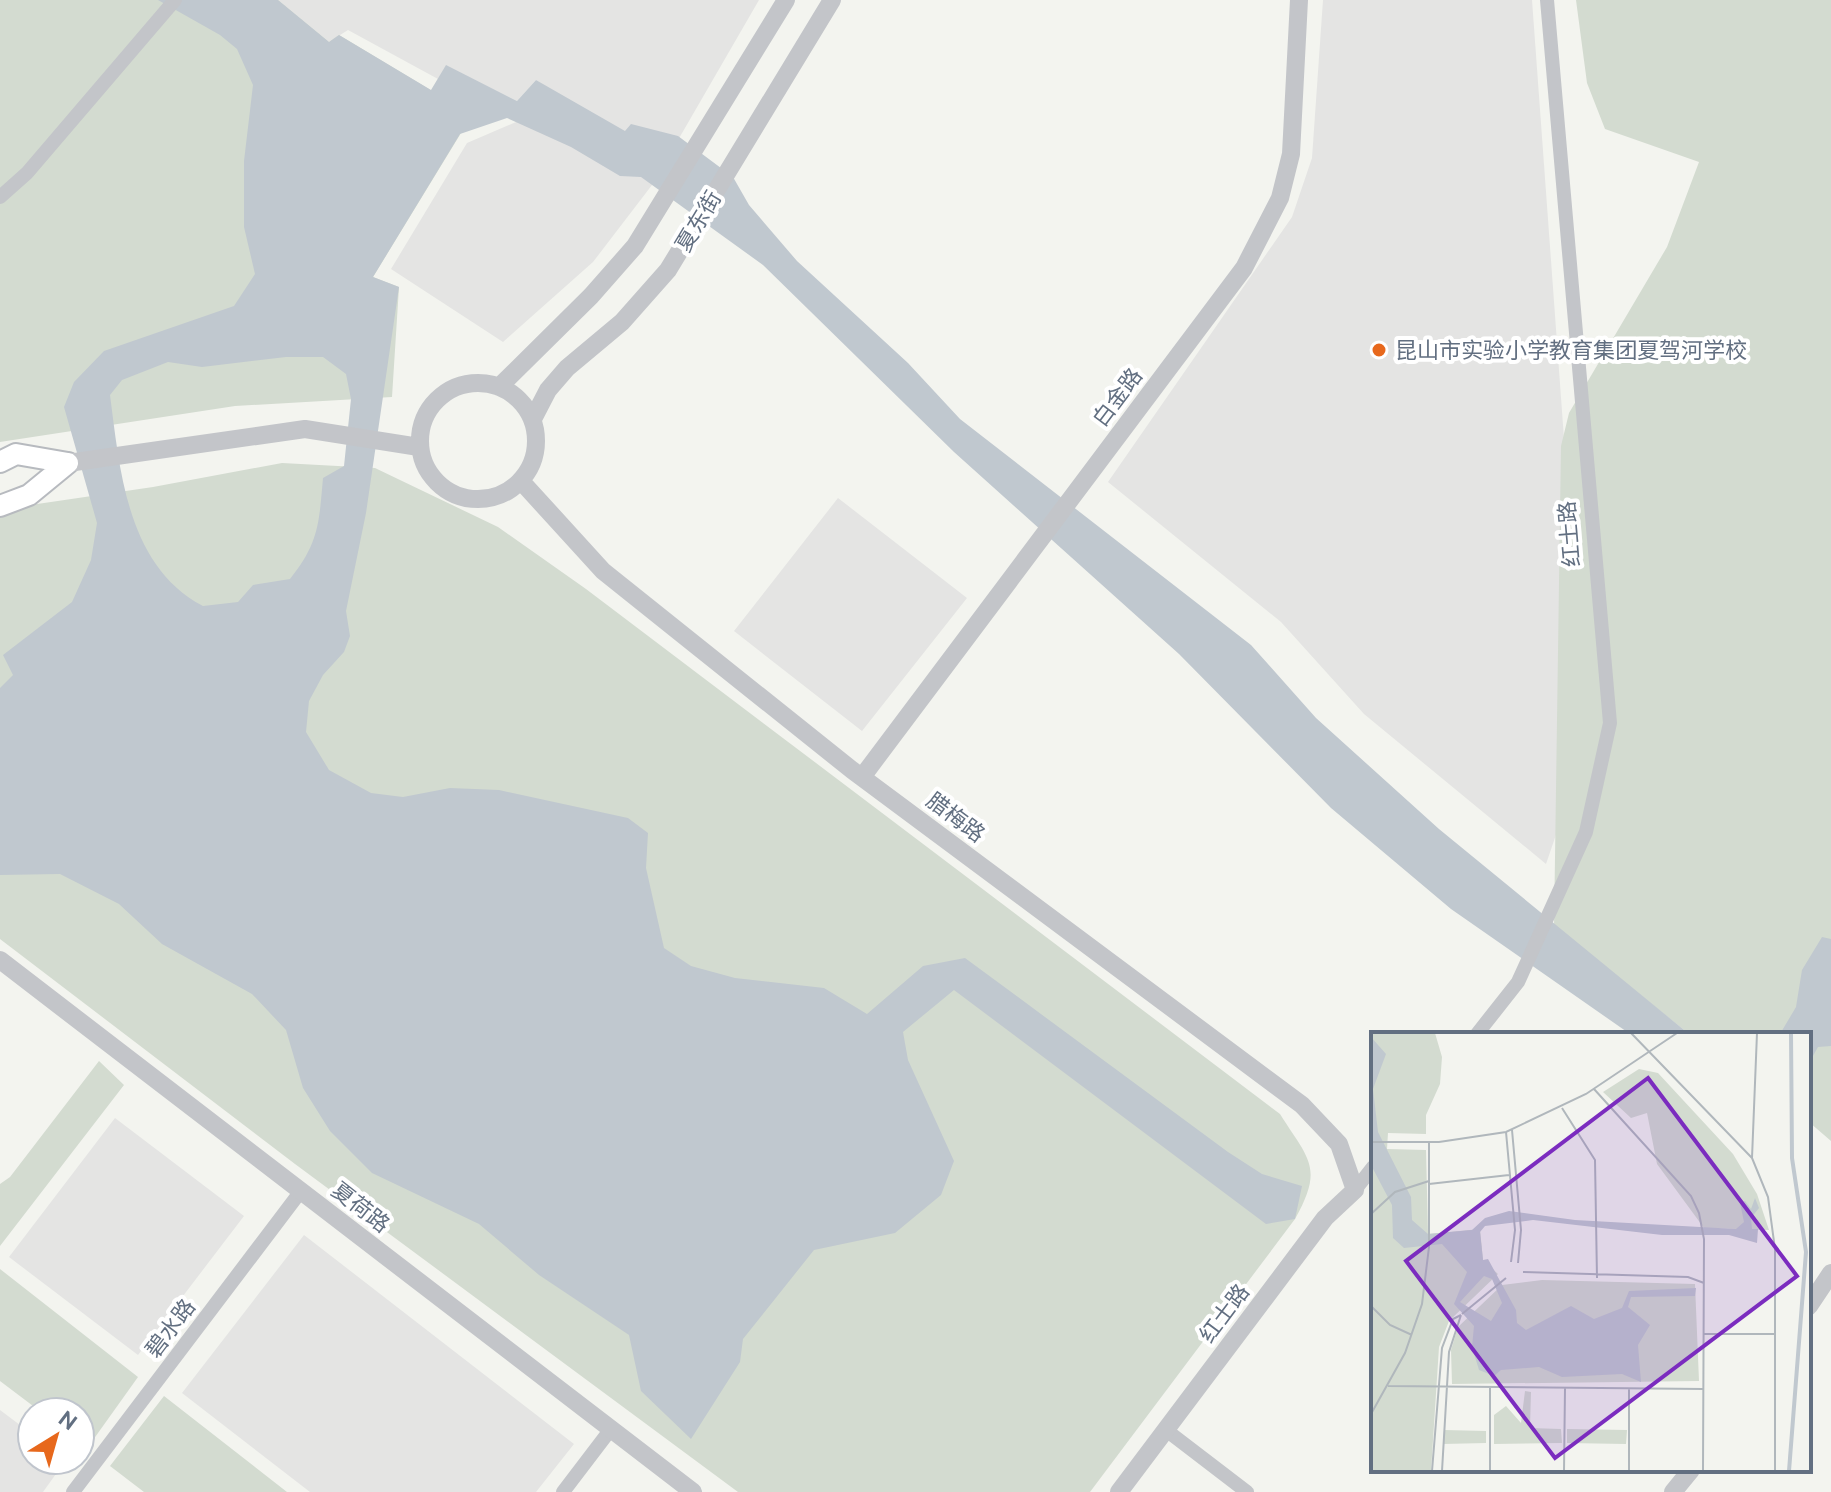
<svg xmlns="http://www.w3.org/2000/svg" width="1831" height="1492" viewBox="0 0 1831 1492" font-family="Ubuntu,'Noto Sans SC',sans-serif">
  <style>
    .built { fill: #e4e4e3 }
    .green { fill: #d3dbd0 }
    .water { fill: #c0c8cf; fill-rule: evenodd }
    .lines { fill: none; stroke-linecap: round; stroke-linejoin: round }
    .secondary-casing { stroke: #b7babf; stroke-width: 24 }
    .minor { stroke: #c3c5c9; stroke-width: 14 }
    .tertiary { stroke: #c3c5c9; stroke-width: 18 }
    .secondary { stroke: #fff; stroke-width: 20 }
    .poi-dot { fill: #e7681c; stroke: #fff; stroke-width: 3 }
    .labels { text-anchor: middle; stroke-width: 8; stroke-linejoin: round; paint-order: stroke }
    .street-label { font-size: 22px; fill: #626f81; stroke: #fff }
    .poi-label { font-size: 22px; fill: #626f81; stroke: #fff; text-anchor: start }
    .inset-river { fill: none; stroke: #c0c8cf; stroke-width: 4 }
    .inset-road { fill: none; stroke: #b0b7bc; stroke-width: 2 }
    .view { fill: #7b2cbf; fill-opacity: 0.15; stroke: #7b2cbf; stroke-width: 4 }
    .inset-edge { fill: none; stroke: #626f81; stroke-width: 4 }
  </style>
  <rect width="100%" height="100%" fill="#f3f4ef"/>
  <!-- built -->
  <path class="built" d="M278 0H759L652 185 593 262 503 342 391 269 467 143 516 122 545 86 536 80 517 101 446 66 438 79 348 30 329 42Z
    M1323 0H1532L1573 562 1575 779 1546 864 1364 714 1281 622 1108 482 1292 217 1312 158Z
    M838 498 967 598 862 731 734 631Z
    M115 1118 244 1216 138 1355 9 1257Z
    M304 1235 574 1444 536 1492H310L182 1393Z
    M0 1410 32 1434V1460H66L43 1492H0Z"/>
  <!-- green -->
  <path class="green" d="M0 0H278L329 42 339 35 472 115 373 277 399 287 392 397 235 406 0 442Z
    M1576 0H1831V1141L1809 1122V1034H1689L1554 926 1561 446 1569 413 1667 247 1699 162 1605 129 1587 83Z
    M282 463 375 468 498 527 586 589 1280 1114C1309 1160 1324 1167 1295 1219L1090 1492H738L295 1164 0 939V516L10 508 153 487Z
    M99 1061 124 1085 0 1246V1184L10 1177Z
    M0 1269 138 1377 88 1447 80 1441V1412H41L0 1381Z
    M164 1396 287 1492H144L110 1466Z"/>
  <!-- water -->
  <path class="water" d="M158 0H278L329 42 339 35 431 90 446 65 517 101 536 80 625 131 631 124 678 136 733 177 749 205 797 261 908 363 960 419 1251 645 1316 718 1439 829 1689 1034H1630L1451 909 1331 808 1179 654 954 452 763 265 641 177 620 176 571 147 507 118 460 134 373 277 399 287 366 513 346 611 350 636 344 652 323 675 309 701 306 732 329 770 371 793 403 797 450 788 499 790 628 818 648 833 646 868 664 948 691 966 735 978 824 988 867 1014 923 966 965 958 1228 1152 1262 1174 1302 1186 1295 1219 1266 1224 954 990 903 1032 908 1060 954 1161 941 1195 895 1233 814 1250 743 1339 740 1362 691 1439 641 1391 629 1335 539 1275 479 1224 372 1173 330 1131 303 1088 286 1030 252 994 162 944 119 904 60 874 0 875V688L13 675 3 655 72 602 91 560 97 523 64 407 74 382 104 351 234 306 255 274 244 227V161L253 85 237 49 220 35ZM286 357H323L346 374 351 399 344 466 323 478C319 523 319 543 290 579L253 585 238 602 203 606C127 566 120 471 110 395L122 380 168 362 202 367Z
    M1822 937 1831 939V1046L1818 1047 1809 1063V1034H1780L1796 1007 1802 970Z"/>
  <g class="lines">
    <!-- secondary casing -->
    <g class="secondary-casing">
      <path id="secondary" d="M0 462 16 454 68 463
        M0 506 29 495 68 463"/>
    </g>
    <!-- minor -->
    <path class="minor" d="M0 197 27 173 175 0
      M1477 1034 1518 982 1586 832 1610 723 1547 0
      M1355 1190 1373 1167
      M1166 1430 1247 1492
      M73 1492 301 1191
      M563 1492 611 1429"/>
    <!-- tertiary -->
    <path class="tertiary" d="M420 441a58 58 0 1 1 116 0a58 58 0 1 1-116 0Z
      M499 387 591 296 635 246 786 0
      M534 417 548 390 567 368 622 322 668 270 832 0
      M68 463 305 429 419 447
      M521 481 603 571 852 770 1302 1105 1339 1144 1355 1190 1325 1218 1119 1492
      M862 777 1244 268 1280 198 1291 154 1299 0
      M0 960 693 1492
      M1809 1306 1831 1273
      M1673 1492 1691 1470"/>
    <!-- secondary -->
    <use href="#secondary" class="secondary"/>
  </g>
  <!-- markers -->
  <circle class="poi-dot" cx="1379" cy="350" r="8"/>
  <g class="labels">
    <!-- street labels -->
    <g class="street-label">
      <text transform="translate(698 221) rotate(-59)" y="8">夏东街</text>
      <text transform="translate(1117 397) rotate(-53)" y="8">白金路</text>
      <text transform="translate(1569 534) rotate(-95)" y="8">红士路</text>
      <text transform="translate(956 817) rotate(37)" y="8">腊梅路</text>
      <text transform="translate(361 1207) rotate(38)" y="8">夏荷路</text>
      <text transform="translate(1224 1313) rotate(-53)" y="8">红士路</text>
      <text transform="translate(170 1328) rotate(-53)" y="8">碧水路</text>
    </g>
    <!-- poi labels -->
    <g class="poi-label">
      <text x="1395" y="358">昆山市实验小学教育集团夏驾河学校</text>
    </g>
  </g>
  <!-- overview -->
  <g transform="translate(1371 1032)">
    <rect width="440" height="440" fill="#f3f4ef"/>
    <path d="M0 1H64L71 25 69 52 55 83V102L17 101 16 117 55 118 57 202 109 197 112 228 127 242 78 289 68 315 60 439H0ZM268 37 287 41 362 122 386 162 398 198 333 196 286 132 276 81 260 86 232 60ZM171 248 324 252 328 349 81 352 80 318 87 295 131 253ZM154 359 160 360 159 396 190 397 191 411 123 412V383L135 374 150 391ZM196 397 256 398 255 412 196 411ZM73 398 115 399V411L72 412Z" fill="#d3dbd0"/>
    <path d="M0 5 15 22 2 57 7 100 40 165 41 188 57 202 101 198 114 186 138 179 204 188 365 197 373 190 369 171 374 169 380 177 384 166 388 176 380 186 381 197H387L386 211 358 203H291L162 188 114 194 109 200 112 228 117 227 145 278 146 291 155 298 200 274 223 287 251 276 258 259 325 256 324 264 260 265 257 275 279 293 267 313 270 350 251 342 191 345 168 335 130 338 123 344 108 338 101 315 103 294 83 272 96 240 71 212 33 216 22 206 21 173 0 133ZM113 244 121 247 131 271 120 289 89 270Z" fill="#c0c8cf" fill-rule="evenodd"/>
    <path class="inset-river" d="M418 439 435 220 421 126 420 1"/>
    <path class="inset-road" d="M260 1 381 126M386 1 381 126 397 165 404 217V439M223 57 320 164 328 181 333 207 332 439M191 76 224 128 226 246M141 98 150 198 147 231M135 100 144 198 140 230M0 110H68L135 100 215 62 306 1M58 152 138 143M0 182 24 160 58 149M152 240 317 245 333 251M0 274 19 293 41 303M91 282 135 246M332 302H403M17 354 332 357M119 355V439M0 382 34 321 51 272 58 215V110M61 439 71 316 82 287 90 283M71 439 78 320 90 283M193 439 194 356M258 439V357"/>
    <path class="view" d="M277 46 426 244 184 426 35 229Z"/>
    <rect width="440" height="440" class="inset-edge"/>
  </g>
  <!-- north arrow -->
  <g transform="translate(56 1436) rotate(37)"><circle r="38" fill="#ffffff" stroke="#c0c5cd" stroke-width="2"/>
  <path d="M0-6L14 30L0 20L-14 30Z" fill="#e7681c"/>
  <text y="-12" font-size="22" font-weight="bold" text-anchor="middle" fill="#626f81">N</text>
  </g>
</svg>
